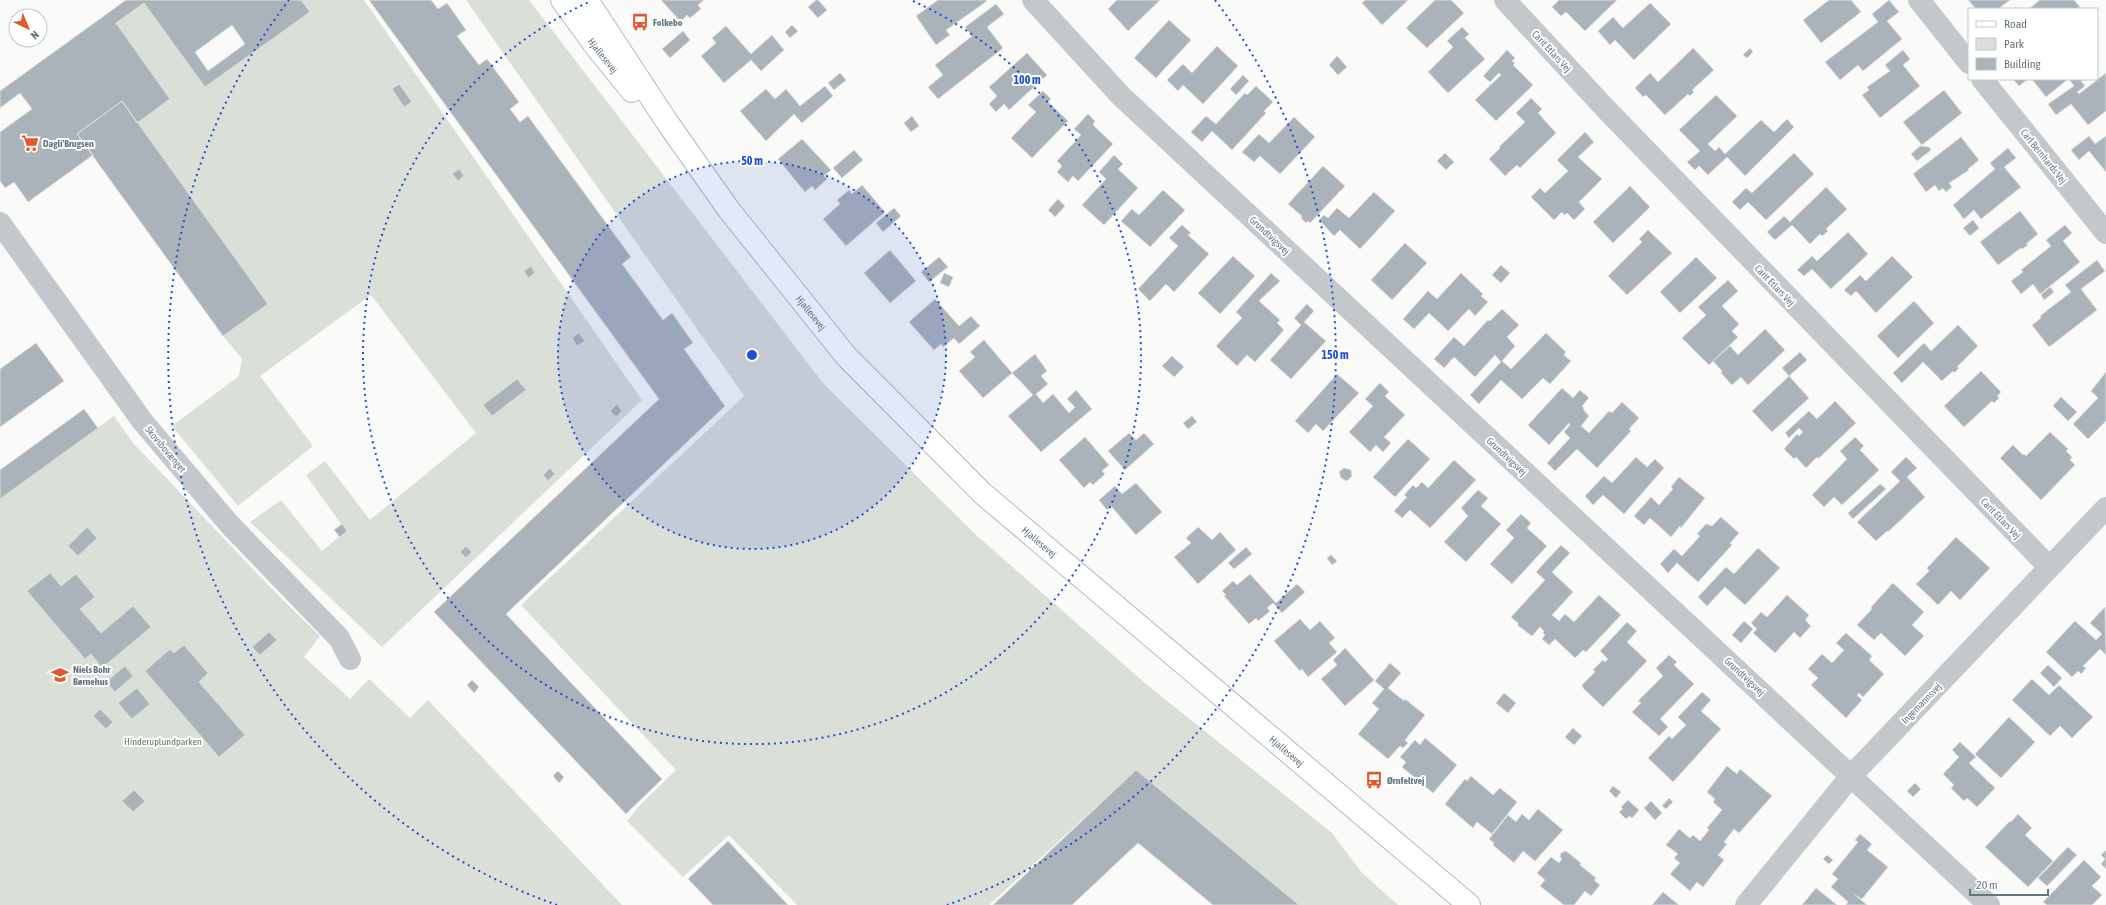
<svg xmlns="http://www.w3.org/2000/svg" width="2106" height="905" viewBox="0 0 2106 905" font-family="'Asap Condensed',sans-serif">
  <style>
    .green { fill: #dadfd7 }
    .building { fill: #aab3b9; stroke: #dcdcda; fill-rule: evenodd }
    .lines { fill: none; stroke-linecap: round; stroke-linejoin: round }
    .secondary-casing { stroke: #b3babf; stroke-width: 24 }
    .minor { stroke: #c3c8cc; stroke-width: 22 }
    .secondary { stroke: #fff; stroke-width: 22 }
    .ring { fill: none; stroke: #1d4ed8; stroke-width: 2; stroke-dasharray: 2 4 }
    .labels { text-anchor: middle; stroke-width: 4; stroke-linejoin: round; paint-order: stroke }
    .poi-label { font-size: 10px; font-weight: bold; fill: #657683; stroke: #fff; text-anchor: start }
    .street-label { font-size: 10px; fill: #657683; stroke: #fff }
    .park-label { font-size: 10px; fill: #687a64; stroke: #fff }
    .centre { fill: #1d4ed8; stroke: #fff; stroke-width: 2 }
    .ring-label { font-size: 12px; text-anchor: middle; font-weight: bold; fill: #1d4ed8; stroke: #fff; stroke-width: 4; stroke-linejoin: round; paint-order: stroke }
  </style>
  <rect width="100%" height="100%" fill="#fafaf8"/>
  <!-- green -->
  <path class="green" d="M301 0H364L642 400 382 647 250 522 281 500 322 551 346 531 306 475 325 461 370 520 476 433 371 295 260 376 313 446 238 506 172 426 239 376 242 359 223 336 268 304 137 123 170 99 116 23 144 3 205 87 309 12Z
    M466 0H529L823 383 976 535 1146 684 1332 833 1362 873 1398 905H1290L1132 774 989 905H797L729 835 683 877 627 821 641 804 676 770 521 605 744 396Z
    M114 416 133 443 271 588 320 636 304 657 350 699 369 679 410 718 428 700 622 905H0V499Z"/>
  <!-- building -->
  <path class="building" d="M126 0H301L310 12 205 87 144 3 116 23 170 99 137 123 122 101 77 134 93 155 28 202 14 182 5 188 0 181V132L32 109 20 93 0 108V91ZM232 25 245 44 208 71 195 52Z
    M369 0H431L438 9 447 3 466 30 457 36 479 65 487 59 519 102 510 109 520 122 528 116 631 257 622 264 663 320 672 313 693 343 684 349 725 406 506 614 662 779 626 814 434 612 659 399Z
    M661 0H704L698 5 701 9 690 18 687 15 681 22Z
    M816 0H818L827 10 818 18 808 7Z
    M938 0H986L987 1 946 30 950 35 936 45 916 16Z
    M1117 0H1160L1128 31 1108 9Z
    M1365 0H1408L1382 25 1362 3Z
    M1435 0H1451L1464 13 1427 48 1406 28Z
    M1559 0H1617L1585 31 1566 12 1561 16 1552 7Z
    M1829 0H1851L1861 12 1821 43 1803 20Z
    M1889 0 1899 12 1887 21 1902 39 1863 71 1858 65 1840 80 1825 62 1878 22 1872 14Z
    M1968 0H2010L1998 9H1976Z
    M2040 0H2074L2080 7 2076 9H2029Z
    M1650 3 1671 24 1634 60 1615 40 1610 45 1598 31 1613 17 1623 28Z
    M996 4 1004 14 987 27 1003 48 938 99 928 87 943 75 935 65 972 36 965 27Z
    M1169 20 1191 40 1156 78 1134 58Z
    M792 25 798 31 790 38 785 32Z
    M726 26 751 54 772 35 784 50 761 71 751 60 724 83 701 56 716 43 712 38Z
    M1462 27 1469 34 1465 38 1485 59 1448 93 1428 72 1453 47 1447 41Z
    M683 31 690 40 670 58 662 49Z
    M1217 46 1238 66 1203 104 1183 85 1178 91 1167 80 1183 64 1192 73Z
    M1693 48 1714 70 1692 90 1694 92 1690 96 1688 94 1665 115 1646 95 1643 97 1635 88 1650 73 1658 82Z
    M1750 48 1753 52 1747 58 1743 55Z
    M1507 50 1515 58 1512 61 1515 63 1513 65 1533 85 1496 121 1475 100 1501 75 1499 73 1490 82 1483 76Z
    M1903 50 1910 59 1903 65 1920 86 1880 118 1862 95 1869 90 1867 87 1890 71 1885 65Z
    M1027 53 1047 75 1009 110 1004 104 996 112 989 104 997 96 989 87Z
    M1337 56 1347 67 1338 75 1329 65Z
    M840 73 846 80 834 90 828 83Z
    M2106 73V111L2088 125 2071 104 2056 115 2048 104 2074 86 2069 79H2084L2081 81 2085 86 2077 92 2079 94Z
    M1243 75 1249 81 1236 95 1230 89Z
    M2013 79H2028L2019 86Z
    M2032 79H2068L2046 97Z
    M399 84 412 102 404 107 392 89Z
    M825 86 833 96 802 123 794 114 766 141 740 111 766 89 775 99 786 89 800 106Z
    M1256 86 1273 102 1264 111 1266 113 1232 150 1212 131 1202 142 1191 132 1206 116 1216 124 1245 93 1247 95Z
    M1944 90 1962 113 1922 145 1903 122Z
    M1043 91 1051 99 1048 102 1068 121 1032 158 1011 138 1036 112 1028 105Z
    M1716 95 1737 116 1708 144 1715 151 1719 147 1725 154 1761 120 1774 132 1787 119 1794 127 1745 176 1727 157 1708 175 1699 166 1695 170 1687 162 1700 151 1679 130Z
    M1531 98 1542 109 1538 113 1556 133 1520 168 1517 165 1505 176 1489 159 1500 148 1499 147 1525 122 1516 113Z
    M122 101 268 304 223 336 77 134Z
    M1088 114 1095 121 1093 125 1113 144 1078 181 1073 176 1068 182 1057 172 1062 166 1057 161 1081 135 1074 129Z
    M912 116 919 126 911 132 904 123Z
    M1294 117 1315 137 1280 174 1260 156 1254 162 1242 152 1259 134 1269 143Z
    M1585 132 1594 142 1578 157 1602 179 1579 202 1585 209 1574 220 1567 213 1564 215 1562 212 1554 220 1531 197 1540 188 1545 193 1568 171 1557 160Z
    M2089 136 2095 144 2106 136V172L2089 151 2079 160 2071 150Z
    M1961 137 1979 160 1968 169 1969 170 1949 183 1952 187 1946 192 1943 188 1939 191 1935 185 1926 192 1913 174Z
    M802 139 831 170 824 176 827 179 815 190 812 186 805 192 778 159Z
    M1920 146 1929 147 1931 150 1917 161 1911 154Z
    M2008 148 2016 158 2004 167 2021 187 1981 219 1974 210 1964 219 1953 205 1995 169 1990 163Z
    M854 150 863 160 842 178 833 168Z
    M1445 153 1454 162 1446 170 1437 161Z
    M1794 153 1814 174 1766 220 1748 202 1740 210 1732 202 1746 188 1752 193Z
    M1114 155 1123 164 1118 169 1138 188 1104 225 1082 205 1106 179 1099 172Z
    M1323 166 1345 186 1310 223 1308 221 1306 223 1301 218 1302 216 1288 204Z
    M459 169 464 176 458 181 452 174Z
    M862 185 885 212 846 246 823 219 840 204 837 200 849 190 852 194Z
    M1630 186 1650 207 1613 243 1593 222Z
    M1826 187 1847 209 1826 229 1828 231 1822 236 1820 234 1810 244 1792 225 1775 240 1767 232 1784 216 1790 222Z
    M1163 190 1185 210 1150 247 1121 221 1132 209 1139 215Z
    M1374 192 1395 211 1360 249 1340 230 1334 236 1319 220 1324 215 1328 218 1337 208 1349 218Z
    M1058 199 1065 206 1055 217 1048 210Z
    M894 208 901 216 883 232 876 223Z
    M2020 211 2038 234 2026 244 2028 245 2022 249 2021 248 1998 265 1980 242Z
    M1973 220 1979 228 1970 236 1963 228Z
    M1182 225 1191 233 1188 235 1209 254 1174 292 1166 284 1150 301 1138 289 1178 246 1169 238Z
    M2065 225 2072 233 2063 241 2080 262 2040 294 2033 284 2021 294 2011 281 2023 272 2021 270 2051 246 2046 240Z
    M1648 230 1672 253 1627 295 1608 276 1642 242 1639 239Z
    M1848 232 1868 254 1831 289 1812 269 1804 276 1797 270 1812 256 1817 261Z
    M1405 243 1427 263 1392 300 1371 280Z
    M890 250 916 281 890 303 864 273Z
    M1233 256 1255 276 1220 314 1198 293Z
    M1892 256 1913 277 1876 313 1856 291 1851 296 1844 290 1860 275 1866 281Z
    M939 257 948 267 929 282 921 272Z
    M1696 257 1717 278 1680 313 1660 292Z
    M2097 260 2105 271 2081 289 2097 310 2049 347 2032 325 2041 318 2040 316 2071 292 2065 285Z
    M1501 265 1510 273 1501 283 1492 275Z
    M531 266 535 273 528 278 524 271Z
    M944 273 953 277 949 287 940 283Z
    M1271 273 1280 281 1259 301 1280 320 1277 323 1284 330 1255 362 1247 355 1237 366 1216 346 1242 318 1236 312Z
    M1461 273 1483 294 1481 296 1488 302 1475 316 1469 309 1448 331 1429 313 1414 329 1403 319 1428 291 1437 299Z
    M1728 280 1738 291 1722 306 1739 324 1732 331 1738 337 1709 365 1682 338 1706 315 1698 307Z
    M2050 287 2054 292 2044 300 2041 295Z
    M935 299 959 326 971 316 980 326 959 344 954 338 943 347 941 344 934 350 909 322Z
    M1914 301 1934 323 1898 358 1877 336Z
    M1307 304 1314 311 1304 322 1326 341 1291 379 1270 360 1301 325 1294 318Z
    M1502 309 1519 325 1507 337 1515 346 1502 361 1511 369 1546 333 1566 352 1564 355 1571 361 1550 384 1543 378 1522 399 1501 380 1479 404 1470 395 1501 362 1495 355 1475 377 1454 357 1444 368 1434 359 1454 337 1464 346 1488 320 1490 321Z
    M1958 325 1978 346 1957 367 1959 368 1954 373 1953 371 1942 381 1923 362 1902 383 1893 373 1924 343 1931 351Z
    M1765 329 1785 350 1748 385 1741 377 1732 385 1721 373 1722 371 1713 361 1730 346 1738 355Z
    M579 333 585 341 577 346 572 338Z
    M984 340 1012 373 1035 354 1047 371 1041 376 1048 384 1036 394 1043 403 1053 394 1069 413 1075 407 1067 399 1076 390 1092 409 1041 452 1008 416 1033 395 1021 382 1012 373 983 398 959 371 975 357 970 352Z
    M36 343 64 381 0 427V369Z
    M1800 352 1807 360 1789 376 1782 368Z
    M1172 356 1184 367 1174 377 1162 366Z
    M1981 371 2001 392 1997 396 1999 398 1994 403 1992 401 1964 427 1944 406Z
    M2106 372V421L2088 439 2073 424 2098 398 2091 391Z
    M1337 374 1359 393 1323 431 1316 424 1308 433 1295 421Z
    M1789 376 1809 398 1772 432 1752 411Z
    M517 379 526 390 492 416 483 405Z
    M1380 383 1389 392 1385 396 1405 415 1384 437 1391 443 1383 452 1376 445 1370 452 1349 432 1373 406 1365 399Z
    M1562 388 1573 398 1580 390 1589 398 1582 406 1584 408 1583 409 1589 416 1581 426 1589 433 1609 411 1612 413 1622 402 1639 418 1629 429 1631 431 1597 468 1577 449 1555 471 1547 463 1570 438 1564 432 1570 425 1569 423 1549 445 1528 425Z
    M2061 397 2077 412 2068 421 2053 406Z
    M1835 401 1856 423 1818 459 1817 457 1806 468 1796 457 1794 459 1784 449 1797 434 1799 436 1803 432 1799 428 1789 438 1785 433 1809 411 1817 419Z
    M617 404 622 411 616 417 610 411Z
    M84 409 98 428 0 499V470Z
    M1192 416 1197 422 1188 429 1183 423Z
    M2050 432 2068 449 2066 451 2072 457 2070 460 2075 465 2041 500 2000 458 2013 445 2023 455 2024 454 2026 456Z
    M1129 433 1136 440 1144 433 1154 444 1125 470 1108 451Z
    M1085 437 1109 465 1102 471 1105 474 1093 485 1090 482 1084 488 1059 460Z
    M1855 437 1864 446 1860 450 1879 470 1842 505 1834 497 1824 507 1812 495 1847 459 1840 451Z
    M1408 439 1430 459 1395 497 1373 477Z
    M1636 457 1647 467 1655 459 1664 468 1624 514 1603 495 1593 505 1585 496 1604 476 1612 483Z
    M1906 457 1917 468 1907 477 1925 497 1888 532 1887 531 1876 541 1857 522 1900 481 1891 472Z
    M1454 460 1476 480 1430 528 1410 510 1402 518 1394 511 1407 497 1404 495 1413 485 1416 488 1422 482 1428 488Z
    M550 468 555 474 548 481 543 475Z
    M1344 468 1351 470 1352 476 1347 481 1341 478 1339 472Z
    M1679 477 1705 498 1681 528 1680 526 1671 537 1650 518 1644 525 1634 516 1651 497 1659 505 1673 489 1671 487Z
    M1136 483 1162 512 1136 535 1111 506 1107 510 1099 500 1115 486 1122 494Z
    M1880 484 1886 489 1853 519 1848 513Z
    M1478 490 1488 498 1481 506 1501 524 1466 562 1444 542 1468 516 1461 508Z
    M1521 514 1531 523 1527 528 1547 546 1512 584 1490 564 1514 538 1506 530Z
    M1721 517 1739 533 1730 543 1732 545 1698 582 1677 563 1668 573 1660 564 1674 549 1682 556 1700 536 1697 534 1706 524 1712 526Z
    M342 524 347 531 340 537 334 530Z
    M87 527 97 538 78 556 68 546Z
    M1198 527 1212 540 1220 532 1236 550 1198 584 1174 557 1191 543 1186 538Z
    M1956 537 1990 568 1960 600 1951 591 1938 605 1916 584 1929 571 1927 568Z
    M1561 545 1570 553 1552 572 1573 592 1552 615 1559 621 1565 614 1574 622 1599 595 1621 615 1586 652 1583 650 1575 658 1555 639 1549 645 1542 639 1545 635 1543 633 1544 631 1540 627 1532 636 1517 625 1519 624 1511 617 1545 580 1536 572Z
    M466 546 472 552 466 558 460 552Z
    M1246 547 1252 554 1234 569 1228 563Z
    M1758 548 1780 568 1745 605 1725 587 1707 606 1698 597 1726 567 1734 574Z
    M1331 555 1337 561 1332 565 1327 558Z
    M50 573 61 586 76 574 95 597 80 609 101 633 133 606 151 627 102 668 91 654 85 659 27 591Z
    M1250 574 1276 603 1297 584 1305 592 1282 613 1273 603 1267 608 1270 611 1258 621 1256 618 1249 624 1224 596 1226 595 1222 591 1233 581 1237 585Z
    M1893 583 1924 612 1912 625 1924 636 1905 656 1881 633 1874 640 1857 625 1872 609 1871 607Z
    M1787 595 1809 615 1805 620 1811 626 1800 638 1794 632 1775 653 1753 633 1757 629 1751 623 1761 612 1767 617Z
    M2105 607 2106 655 2100 649 2083 666 2086 668 2081 674 2078 671 2072 677 2046 652 2075 621 2096 640 2102 634 2090 623Z
    M1300 619 1310 630 1320 621 1335 638 1329 643 1337 652 1308 677 1302 669 1300 671 1274 641Z
    M1744 621 1753 629 1741 643 1732 635Z
    M1627 622 1637 631 1627 642 1647 661 1603 707 1583 688 1582 685 1595 672 1593 670 1603 660 1605 662 1608 659 1600 651Z
    M269 632 277 640 260 655 252 647Z
    M1846 633 1872 656 1869 660 1884 674 1863 697 1859 693 1857 695 1862 700 1846 718 1811 685 1818 678 1808 669 1822 654 1832 663 1844 650 1836 643Z
    M184 645 208 673 199 682 245 735 219 757 145 671 170 649 174 653Z
    M1345 648 1374 680 1345 706 1321 679 1337 665 1333 660Z
    M1669 655 1677 662 1674 665 1694 684 1660 719 1668 727 1659 736 1632 712 1641 703 1638 701 1663 676 1656 668Z
    M1390 663 1401 673 1388 688 1404 701 1405 699 1425 715 1405 740 1408 743 1403 748 1400 746 1388 759 1358 734 1379 709 1372 703 1384 689 1375 681Z
    M2048 665 2062 678 2054 687 2040 673Z
    M125 666 133 676 115 692 106 682Z
    M2032 679 2049 695 2059 685 2093 717 2072 738 2060 726 2050 736 2012 700Z
    M472 680 479 687 474 693 467 685Z
    M137 688 150 704 132 719 118 703Z
    M1702 692 1711 700 1701 711 1721 729 1673 782 1648 758 1669 736 1672 739 1686 725 1678 717Z
    M1504 693 1516 703 1508 713 1496 703Z
    M100 709 113 722 106 729 93 716Z
    M2009 717 2035 742 2001 778 1975 754Z
    M1573 728 1582 736 1574 745 1565 737Z
    M1425 738 1457 765 1433 793 1402 767 1406 762 1400 757 1415 740 1420 745Z
    M1960 742 1976 757 1969 763 1995 788 1977 807 1967 798 1964 801 1951 788 1954 785 1943 774 1959 757 1952 750Z
    M1727 766 1737 774 1740 769 1772 796 1739 833 1734 829 1724 842 1727 844 1718 855 1724 860 1703 887 1697 882 1690 891 1670 874 1680 863 1674 858 1678 854 1666 845 1679 829 1690 838 1693 835 1700 841 1709 830 1707 828 1722 810 1713 802 1715 799 1707 792Z
    M1136 770 1299 905H1213L1138 843 1072 905H993Z
    M558 771 564 777 559 783 553 776Z
    M1471 776 1493 795 1500 788 1517 802 1492 834 1477 822 1473 828 1445 804 1465 779 1467 781Z
    M1915 783 1921 789 1913 797 1907 791Z
    M1613 786 1621 792 1616 798 1609 791Z
    M134 790 145 801 133 812 122 801Z
    M1669 798 1673 802 1666 809 1662 806Z
    M1628 800 1639 810 1632 818 1629 816 1626 819 1619 812 1623 809 1621 807Z
    M1651 801 1662 813 1655 820 1644 808Z
    M1538 809 1563 830 1535 861 1523 851 1514 863 1493 845 1494 843 1489 839 1508 815 1516 822 1522 814 1529 820Z
    M2018 814 2032 828 2025 835 2053 861 2028 887 1985 847 2010 821 2011 822Z
    M1860 834 1872 844 1867 850 1888 867 1862 899 1855 895 1867 905H1846L1848 902 1831 887 1838 879 1832 874 1858 842 1855 840Z
    M728 841 788 905H713L688 879Z
    M2068 847 2077 855 2047 886 2038 878Z
    M2106 850V869L2101 864 2105 859 2101 855Z
    M1566 851 1581 863 1580 865 1596 878 1594 880 1600 885 1591 896 1585 891 1574 905H1564L1540 886 1545 880 1537 873 1551 857 1559 863 1562 859 1560 857 1561 853Z
    M1827 855 1833 860 1829 864 1823 859Z
    M2084 860 2101 877 2092 886 2102 895 2092 905H2047L2043 902Z
    M1816 888 1837 905H1802Z
    M1663 892 1679 905H1652Z"/>
  <g class="lines">
    <!-- secondary casing -->
    <g class="secondary-casing">
      <g id="secondary">
        <path id="s1" d="M562 0 597 48 632 91"/>
        <path id="s2" d="M587 0 667 122 729 210 846 356 982 493 1469 905"/>
      </g>
    </g>
    <!-- minor -->
    <path class="minor" d="M1033 0 1121 96 1989 905
      M1505 0 1604 107 2049 567
      M1919 0 1969 63
      M1982 79 2106 233
      M0 223 143 422 230 525 339 638 350 659
      M1746 905 1851 776 2106 508"/>
    <!-- secondary -->
    <use href="#secondary" class="secondary"/>
  </g>
  <!-- distance rings -->
  <circle cx="752" cy="355" r="194" fill="#1d4ed8" fill-opacity=".12"/>
  <g class="ring">
    <circle cx="752" cy="355" r="194"/>
    <path d="M913 1A389 389 0 1 1 591 1"/>
    <path d="M557 905A583 583 0 0 1 289 0M1215 0A583 583 0 0 1 947 905"/>
  </g>
  <!-- icons -->
  <defs>
    <g id="bus-bare" transform="scale(1.38)"><path d="M-5-6H5V4H4V6H2V4H-2V6H-4V4H-5ZM-3.5-4V0h7V-4ZM-3.5 1.2v1.5H-2V1.2ZM2 1.2v1.5H3.5V1.2Z" fill="#e4572e" stroke="#fff" stroke-width="2.5" paint-order="stroke"/></g>
    <g id="supermarket-bare" transform="scale(1.38)"><path d="M-6-5.5h2.5l.6 2H6L4.5 2H-2.5L-4.4-4H-6ZM-1.5 3.2a1.3 1.3 0 1 0 .1 0ZM3 3.2a1.3 1.3 0 1 0 .1 0Z" fill="#e4572e" stroke="#fff" stroke-width="2.5" paint-order="stroke"/></g>
    <g id="school-bare" transform="scale(1.38)"><path d="M0-5L7-2L0 1L-7-2ZM-4 1L0 2.5L4 1V4Q0 6-4 4Z" fill="#e4572e" stroke="#fff" stroke-width="2.5" paint-order="stroke"/></g>
  </defs>
  <g fill-rule="evenodd">
    <use href="#bus-bare" x="640" y="22"/>
    <use href="#supermarket-bare" x="30" y="143"/>
    <use href="#school-bare" x="60" y="675"/>
    <use href="#bus-bare" x="1374" y="780"/>
  </g>
  <g class="labels">
    <!-- poi labels -->
    <g class="poi-label">
      <text x="653" y="26">Folkebo</text>
      <text x="43" y="147">Dagli'Brugsen</text>
      <text x="73" y="673">Niels Bohr<tspan x="73" dy="12">Børnehus</tspan></text>
      <text x="1387" y="784">Ørnfeltvej</text>
    </g>
    <!-- street labels -->
    <g class="street-label">
      <text transform="translate(1552 51) rotate(47)" y="4">Carit Etlars Vej</text>
      <text dy="4" stroke="none"><textPath href="#s1" startOffset="69">Hjallesevej</textPath></text>
      <text transform="translate(2044 156) rotate(51)" y="4">Carl Bernhards Vej</text>
      <text transform="translate(1270 235) rotate(43)" y="4">Grundtvigsvej</text>
      <text transform="translate(1775 285) rotate(46)" y="4">Carit Etlars Vej</text>
      <text dy="4" stroke="none"><textPath href="#s2" startOffset="385">Hjallesevej</textPath></text>
      <text transform="translate(166 449) rotate(50)" y="4">Skovsbovænget</text>
      <text transform="translate(1507 456) rotate(43)" y="4">Grundtvigsvej</text>
      <text transform="translate(2001 518) rotate(46)" y="4">Carit Etlars Vej</text>
      <text dy="4" stroke="none"><textPath href="#s2" startOffset="709">Hjallesevej</textPath></text>
      <text transform="translate(1745 676) rotate(43)" y="4">Grundtvigsvej</text>
      <text transform="translate(1921 703) rotate(-46)" y="4">Ingemannsvej</text>
      <text dy="4" stroke="none"><textPath href="#s2" startOffset="1033">Hjallesevej</textPath></text>
    </g>
    <!-- park labels -->
    <g class="park-label">
      <text x="163" y="745">Hinderuplundparken</text>
    </g>
  </g>
  <circle cx="752" cy="355" r="6" class="centre"/>
  <g class="ring-label">
    <text x="1027" y="84">100 m</text>
    <text x="752" y="165">50 m</text>
    <text x="1335" y="359">150 m</text>
  </g>
  <!-- legend -->
  <rect x="1968" y="8" width="130" height="72" fill="#ffffff" stroke="#c1c8cd"/>
  <rect x="1976" y="21" width="20" height="6" fill="#ffffff" stroke="#c1c8cd"/>
  <text x="2004" y="28" font-size="12" fill="#657683">Road</text>
  <rect x="1976" y="38" width="20" height="12" fill="#dadfd7" stroke="#c1c8cd"/>
  <text x="2004" y="48" font-size="12" fill="#657683">Park</text>
  <rect x="1976" y="58" width="20" height="12" fill="#aab3b9" stroke="#c1c8cd"/>
  <text x="2004" y="68" font-size="12" fill="#657683">Building</text>
  <!-- north arrow -->
  <g transform="translate(28 28) rotate(136)"><circle r="19" fill="#ffffff" stroke="#c1c8cd"/>
  <path d="M0-3L7 15L0 10L-7 15Z" fill="#e4572e"/>
  <text y="-6" font-size="11" font-weight="bold" text-anchor="middle" fill="#657683">N</text>
  </g>
  <!-- scale -->
  <path d="M1970 889v6h78v-6" fill="none" stroke="#657683" stroke-width="2"/>
  <text x="1976" y="889" font-size="12" fill="#657683" stroke="#ffffff" stroke-width="3" paint-order="stroke">20 m</text>
</svg>
